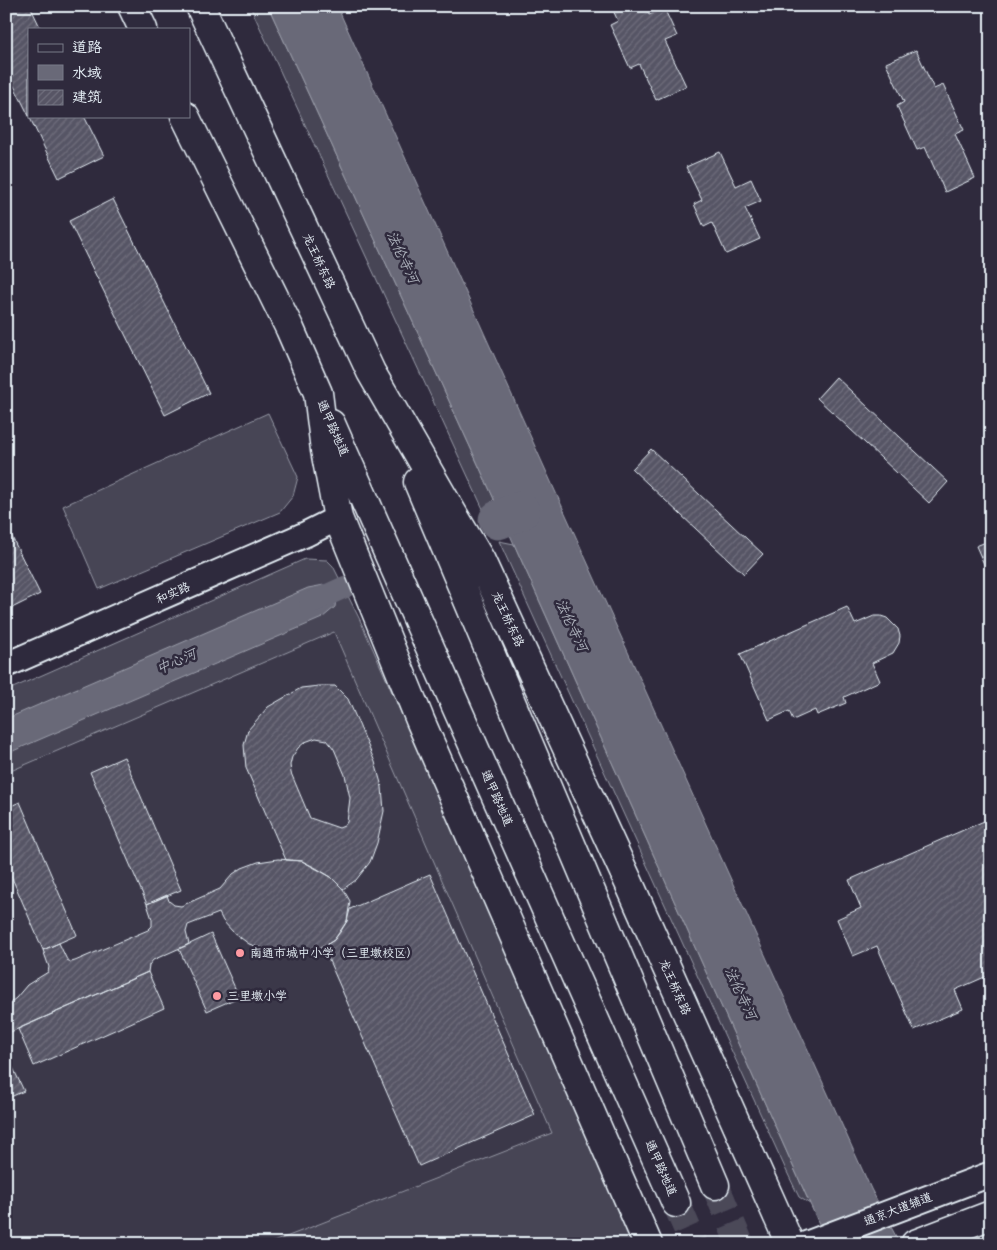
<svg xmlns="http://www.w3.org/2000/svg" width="997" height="1250" viewBox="0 0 997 1250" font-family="Mali,'LXGW WenKai TC',sans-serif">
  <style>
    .built { fill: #3b3749 }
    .grass { fill: #464455; stroke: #979aa6 }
    .water { fill: #696978; stroke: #9c9fab }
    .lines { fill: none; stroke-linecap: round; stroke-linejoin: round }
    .canal { stroke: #696978; stroke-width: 22 }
    .river { stroke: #696978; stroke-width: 39 }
    .building { fill: url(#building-hatch); stroke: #e8f1f8; fill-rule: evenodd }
    .secondary-tunnel { stroke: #4b4859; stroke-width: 28; stroke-dasharray: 28 14; stroke-linecap: butt }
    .tertiary-casing { stroke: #e8f1f8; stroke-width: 28 }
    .secondary-casing { stroke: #e8f1f8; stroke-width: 31 }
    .trunk-casing { stroke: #e8f1f8; stroke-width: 31 }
    .tertiary { stroke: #2f2a3d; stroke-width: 24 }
    .secondary { stroke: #2f2a3d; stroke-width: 28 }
    .trunk { stroke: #2f2a3d; stroke-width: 28 }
    .poi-dot { fill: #ff9aa2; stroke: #2f2a3d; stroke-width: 2 }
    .labels { text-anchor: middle; stroke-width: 5; stroke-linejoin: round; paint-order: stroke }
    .street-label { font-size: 12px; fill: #e8f1f8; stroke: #2f2a3d }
    .poi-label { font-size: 12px; fill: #e8f1f8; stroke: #2f2a3d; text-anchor: start }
    .water-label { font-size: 14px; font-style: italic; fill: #afb4be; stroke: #2f2a3d }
  </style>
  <defs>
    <pattern id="building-hatch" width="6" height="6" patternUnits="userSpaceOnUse" patternTransform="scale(1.25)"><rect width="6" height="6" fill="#575565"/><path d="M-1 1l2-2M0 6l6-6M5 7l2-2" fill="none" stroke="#6f6e7c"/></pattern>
  </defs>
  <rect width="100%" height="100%" fill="#2f2a3d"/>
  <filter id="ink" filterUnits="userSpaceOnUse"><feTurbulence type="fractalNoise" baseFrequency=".02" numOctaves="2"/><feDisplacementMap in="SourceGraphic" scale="10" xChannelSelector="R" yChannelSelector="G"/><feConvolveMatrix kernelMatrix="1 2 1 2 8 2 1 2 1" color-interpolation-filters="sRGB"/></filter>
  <g filter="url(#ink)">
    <!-- built -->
    <path class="built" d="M334 631 552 1133 268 1244H6V773Z"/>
    <!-- grass -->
    <path class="grass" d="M250 6H268L494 499 484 511Z
      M268 413 298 477 293 496 280 512 99 589 63 506Z
      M499 541 514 544 810 1204 799 1197 786 1170Z
      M305 559 327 560 333 566 360 620 625 1218 633 1244H268L552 1133 334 632 6 773V691Z"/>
    <!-- water -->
    <path class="water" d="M268 6H337L542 462 871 1189 900 1244H828L514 544 494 499Z
      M324 585 337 591 335 607 322 618 6 754V719L308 588Z"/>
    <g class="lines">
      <!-- canal -->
      <path class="canal" d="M310 603 345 587"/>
      <!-- river -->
      <path class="river" d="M498 520 520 511"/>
    </g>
    <!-- building -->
    <path class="building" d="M6 6H30L41 29H29V116L6 70Z
      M611 6H645L649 15 664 8 677 36 665 41 686 86 656 100 639 64 630 68 610 25 618 21Z
      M916 50 934 89 943 85 964 130 955 134 975 178 945 192 925 147 917 150 897 106 904 102 886 63Z
      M29 116H84L104 156 59 178Z
      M720 152 736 186 751 179 761 201 745 208 760 239 726 254 712 223 704 227 694 204 702 200 686 167Z
      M113 199 209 393 165 415 69 221Z
      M836 377 948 482 929 503 817 398Z
      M651 449 763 554 744 574 632 469Z
      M6 525 40 594 6 611Z
      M991 540V580L976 546Z
      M847 607 855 624 874 616H881L887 618 898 629 900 636 899 643 893 653 872 663 880 681 844 697 846 703 817 715 815 710 793 720 789 711 769 720 740 654Z
      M319 686H335L348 699 375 762 382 787 384 811 377 843 370 862 356 880 343 889 331 877 316 868 302 861 286 860 246 768 244 745 248 730 268 707 301 688ZM316 738 327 740 334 749 345 775 350 798 347 822 344 826 339 828 310 818 291 773 290 765 292 757 298 748 305 742Z
      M124 757 181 890 147 904 90 772Z
      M20 802 77 935 43 950 6 864V808Z
      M991 818V985L987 976 955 990 963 1009 914 1030 877 946 853 956 837 919 861 908 849 880Z
      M278 859 302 861 331 877 343 889 350 901 347 921 334 940 323 947 311 952 292 954 270 951 249 944 233 932 223 921 219 913 188 925 186 932 189 944 153 960 149 965 148 972 6 1034V1006L16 998 27 985 48 972 49 967 43 950 59 943 67 960 71 962 75 961 148 930 152 926V919L147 904 167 895 169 901 174 905 181 906 220 889 233 874 242 868 258 862Z
      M430 874 535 1115 419 1166 323 947 334 940 341 931 347 921 350 909Z
      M211 934 239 997 207 1011 179 949Z
      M148 972 164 1008 34 1066 18 1029Z
      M6 1053 24 1091 6 1099Z"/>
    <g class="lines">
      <!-- secondary-tunnel -->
      <path class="secondary-tunnel" d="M715 1185 740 1244
        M676 1203 694 1244"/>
      <!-- tertiary casing -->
      <g class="tertiary-casing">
        <path id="tertiary" d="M6 665 306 534 338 518
          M806 1244 991 1174"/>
      </g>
      <!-- secondary casing -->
      <g class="secondary-casing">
        <path id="secondary" d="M132 6 143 29
          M200 6 371 372 453 514 481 561 629 883 790 1244
          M185 116 290 329 318 393 325 450 338 518 420 720 648 1244
          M331 424 676 1203
          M418 482 715 1185"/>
      </g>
      <!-- trunk casing -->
      <g class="trunk-casing">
        <path id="trunk" d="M915 1244 991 1215"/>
      </g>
      <!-- tertiary -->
      <use href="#tertiary" class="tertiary"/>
      <!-- secondary -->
      <use href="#secondary" class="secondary"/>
      <!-- trunk -->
      <use href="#trunk" class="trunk"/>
    </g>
  </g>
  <!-- markers -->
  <g class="poi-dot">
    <circle cx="240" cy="953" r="5"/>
    <circle cx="217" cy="996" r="5"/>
  </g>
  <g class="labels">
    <!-- street labels -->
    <g class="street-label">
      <text transform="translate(319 261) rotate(65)" y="4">龙王桥东路</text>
      <text transform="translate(333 428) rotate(66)" y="4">通甲路地道</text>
      <text transform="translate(173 593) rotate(-24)" y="4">和实路</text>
      <text transform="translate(508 619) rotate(65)" y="4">龙王桥东路</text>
      <text transform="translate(497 798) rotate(66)" y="4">通甲路地道</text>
      <text transform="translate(675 987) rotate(66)" y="4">龙王桥东路</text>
      <text transform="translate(661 1168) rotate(66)" y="4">通甲路地道</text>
      <text transform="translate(898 1209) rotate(-21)" y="4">通京大道辅道</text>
    </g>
    <!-- poi labels -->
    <g class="poi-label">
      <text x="250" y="957">南通市城中小学（三里墩校区）</text>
      <text x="227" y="1000">三里墩小学</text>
    </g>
    <!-- water labels -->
    <g class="water-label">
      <text transform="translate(403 257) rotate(65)" y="5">法伦寺河</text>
      <text transform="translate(572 625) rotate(65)" y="5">法伦寺河</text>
      <text transform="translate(176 661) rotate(-24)" y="5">中心河</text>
      <text transform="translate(741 993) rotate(65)" y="5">法伦寺河</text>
    </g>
  </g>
  <!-- margin -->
  <rect width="997" height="1250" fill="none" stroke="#2f2a3d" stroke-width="25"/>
  <rect x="12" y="12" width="972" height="1225" fill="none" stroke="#e8f1f8" stroke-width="2" filter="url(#ink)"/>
  <!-- legend -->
  <rect x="28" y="28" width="162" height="90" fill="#2f2a3d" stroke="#797a88"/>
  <rect x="38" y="44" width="25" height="8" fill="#2f2a3d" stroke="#797a88"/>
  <text x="72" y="52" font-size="15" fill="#e8f1f8">道路</text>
  <rect x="38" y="65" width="25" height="15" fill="#696978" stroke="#797a88"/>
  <text x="72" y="78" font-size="15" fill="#e8f1f8">水域</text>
  <rect x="38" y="90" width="25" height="15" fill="url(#building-hatch)" stroke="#797a88"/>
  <text x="72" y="102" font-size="15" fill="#e8f1f8">建筑</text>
</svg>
